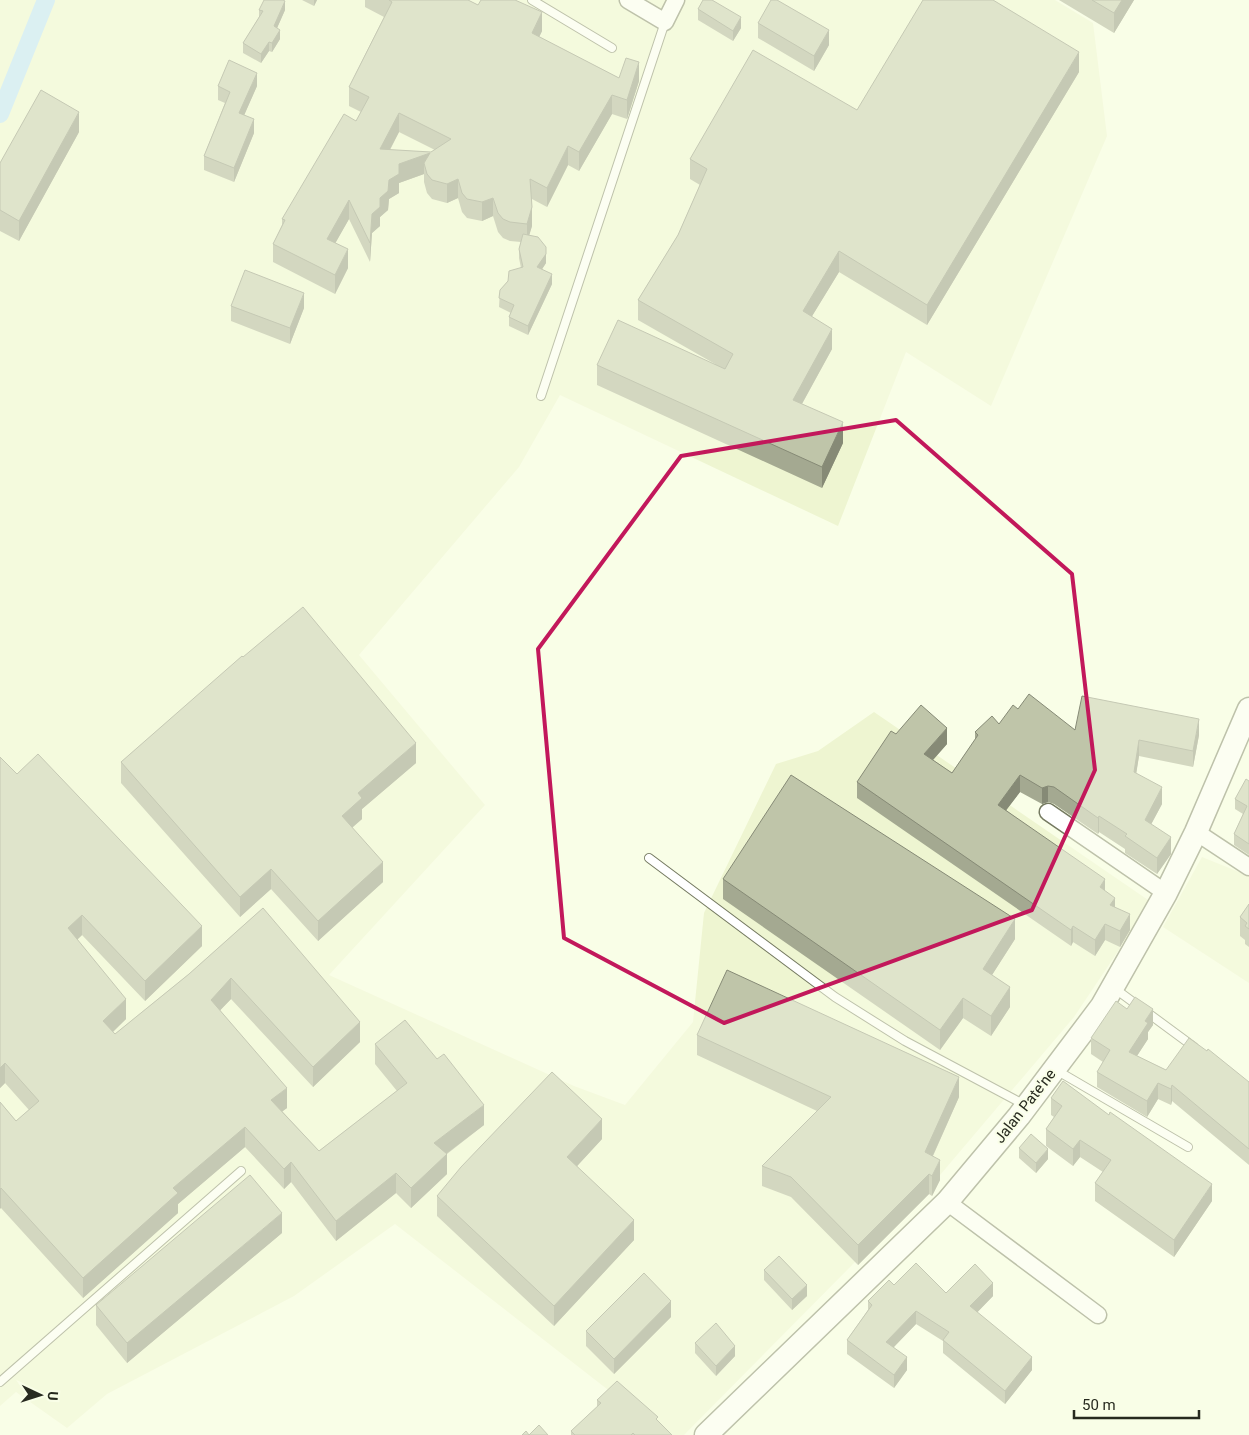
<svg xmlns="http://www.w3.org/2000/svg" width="1249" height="1435" viewBox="0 0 1249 1435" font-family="Roboto,sans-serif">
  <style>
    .built { fill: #eef5d1 }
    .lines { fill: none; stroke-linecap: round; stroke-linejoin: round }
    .canal { stroke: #b7e0fe; stroke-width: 18 }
    .lane-casing { stroke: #757a61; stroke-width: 10 }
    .street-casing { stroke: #757a61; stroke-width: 19 }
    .secondary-casing { stroke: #757a61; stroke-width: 25 }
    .lane { stroke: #fff; stroke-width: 8 }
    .street { stroke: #fff; stroke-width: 16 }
    .secondary { stroke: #fff; stroke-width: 22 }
    .wall { fill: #a4a991; fill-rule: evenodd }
    .shaded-wall { fill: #868a76 }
    .building { fill: #bfc5a9; stroke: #868a76; fill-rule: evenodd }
    .marked { fill: none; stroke: #c2185b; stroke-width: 4; stroke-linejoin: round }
    .labels { text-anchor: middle; stroke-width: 4; stroke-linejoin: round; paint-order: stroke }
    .street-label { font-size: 15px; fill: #272a1f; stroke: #f9fee7 }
  </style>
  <rect width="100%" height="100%" fill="#f9fee7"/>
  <!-- built -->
  <path class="built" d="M0 0H1055L1093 23 1107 136 991 406 906 352 838 526 560 395 519 467 359 655 485 805 329 975 574 1086 625 1105 693 1022 704 913 776 764 818 751 874 712 1151 902 1074 1017 935 1181 924 1199 854 1263 684 1435H666L395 1224 294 1296 107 1394 67 1428 16 1392 0 1406Z
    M1202 857 1249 876V983L1163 927Z"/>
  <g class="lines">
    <!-- canal -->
    <path class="canal" d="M0 114 46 0"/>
    <!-- lane casing -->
    <g class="lane-casing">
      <path id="lane" d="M532 0 612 48
        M541 396 665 22
        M649 858 835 997 905 1041 1025 1105
        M1114 988 1194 1047
        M1056 1070 1188 1147
        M0 1382 241 1171"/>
    </g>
    <!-- street casing -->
    <g class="street-casing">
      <path id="street" d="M628 0 665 22 676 0
        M1048 812 1166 893
        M1196 832 1249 867
        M947 1202 1098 1315"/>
    </g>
    <!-- secondary casing -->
    <g class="secondary-casing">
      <path id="secondary" d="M706 1435 947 1202 1019 1116 1102 1006 1166 893 1196 832 1249 709"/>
    </g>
    <!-- lane -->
    <use href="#lane" class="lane"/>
    <!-- street -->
    <use href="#street" class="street"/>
    <!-- secondary -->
    <use href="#secondary" class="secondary"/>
  </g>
  <!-- wall -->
  <path class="wall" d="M302 0H317L314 6Z
    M365 0H468L478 5 542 31 539 37 619 78 639 81 627 119 612 114 579 171 568 165 547 207 532 199V226L529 235 546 263 542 269 552 284 528 335 509 326V317L511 313 499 307 500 290 521 268 519 258V249L521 242 510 241 503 238 498 232 493 216 482 221 467 218 462 212 458 198 447 203 432 199 427 193 424 182V174L399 183V193L389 199 388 210 380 217V226L372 233 370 262 349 219 335 243 348 268 335 294 273 262V244L282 225V219L356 121 361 112 349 106V87L384 17 365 7ZM399 132 435 150 431 152 390 150Z
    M1059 0H1134L1114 33Z
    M698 9 741 28 733 41 698 20Z
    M259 10H285L277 28 280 39 272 52 269 51 261 63 243 53V43L259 17Z
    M758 23 829 45 814 71 758 38Z
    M1079 72 927 325 839 272 812 316 832 349 802 404 843 443 822 488 597 385V365L715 364 638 320V300L678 235 700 185 690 179V159L857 110Z
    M218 86H257L244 115 254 133 234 182 204 170V156L225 103 218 100Z
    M79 132 19 241 0 231V163Z
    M231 306 304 308 290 344 231 321Z
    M243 657 416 763 362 809V819L352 828 383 882 318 941 271 889 240 917 121 783V762Z
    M1018 709 1075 730 1199 735 1193 767 1139 756 1136 773 1162 804 1151 824 1171 854 1157 874 1125 853V849L1099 832 1098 834 1054 804 1048 802 1042 804 1020 792 1006 810 1105 891 1130 930 1120 947 1105 940 1095 956 1073 942 1071 946 857 798V782L896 734 947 744 933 760 952 773 975 740V732L999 724Z
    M17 774 202 946 145 1001 82 935 77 940 126 1019 113 1032 115 1034 189 974 263 908 360 1042 313 1087 231 999 220 1010 287 1108 282 1111 319 1151 397 1091 375 1064V1044L484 1125 447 1154V1174L411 1208 396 1193 336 1241 291 1182 284 1189 245 1147 178 1204V1213L83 1298 1 1208 0 1102 16 1121 29 1110 5 1083 0 1088Z
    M1249 781V855L1234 845V834L1243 814 1235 809V799Z
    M723 879 1015 939 992 975 1010 1007 991 1036 963 1018 940 1050 723 899Z
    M1249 904V947L1245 944V940L1240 936V917Z
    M1127 1009 1153 1025 1148 1032V1039L1137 1056 1166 1070 1249 1082V1165L1172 1101 1171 1105 1158 1099 1147 1117 1097 1087V1072L1103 1062 1091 1054V1038Z
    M697 1035 959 1097 933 1156 940 1180 932 1196 929 1194 858 1265 791 1197 762 1186V1166L817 1111 697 1055Z
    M1051 1098 1212 1201 1174 1257 1095 1201V1183L1103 1172 1080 1157 1073 1166 1046 1146V1129L1054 1117 1051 1115Z
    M602 1139 577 1166 634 1240 554 1326 437 1216V1196Z
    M1019 1148 1048 1159 1036 1173 1019 1158Z
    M282 1233 127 1363 96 1325V1305Z
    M764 1270 807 1296 792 1310 764 1280Z
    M894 1285 946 1293 993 1296 977 1312 1032 1370 1005 1404 943 1353V1341L916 1324 894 1347 907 1370 894 1388 847 1354V1340L868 1310V1301Z
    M671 1317 614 1374 586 1346V1331Z
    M695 1343 735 1356 716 1376 695 1353Z
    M597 1400 658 1421 672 1435H571V1431L597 1407Z"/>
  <!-- shaded-wall -->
  <path class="shaded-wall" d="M314 0H317L314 6Z
    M1122 0H1134L1114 33V13Z
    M285 1V10L274 35V26Z
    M542 12V31L532 52V33Z
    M741 17V28L733 41V31Z
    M280 30V39L272 52V43Z
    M829 30V45L814 71V56Z
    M269 42V51L261 63V54Z
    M1079 52V72L927 325V305Z
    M639 62V81L627 119V100Z
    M257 73V86L239 127V113Z
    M612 95V114L579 171V152Z
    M79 112V132L19 241V221Z
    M399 113V132L380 168V149Z
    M254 119V133L234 182V168Z
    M568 146V165L547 207V188Z
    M430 153 424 163V174L399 183V193L389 199 388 210 380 217V226L372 233 370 262V243L372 214 389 180 399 164Z
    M458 179V198L447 203V184Z
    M493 198V216L482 221V202Z
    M349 200V219L327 258V239Z
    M532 207V226L527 243V224Z
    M546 247V263L537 277V267Z
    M348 249V268L335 294V275Z
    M839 251V272L803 331V311Z
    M552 274V284L528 335V326Z
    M304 293V308L290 344V328Z
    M832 329V349L793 420V400Z
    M843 422V443L822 488V467Z
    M1199 719V735L1193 767V751Z
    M947 728V744L924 770V754Z
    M1139 740V756L1134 788V772Z
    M416 743V763L362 809V819L342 836V816L358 793Z
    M1020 775V792L998 821V805Z
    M1048 786V802L1042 804V788Z
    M1162 787V804L1145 836V820Z
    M1099 816V832L1098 834V818Z
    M1171 837V854L1157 874V858Z
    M383 862V882L318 941V921Z
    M271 869V889L240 917V897Z
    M1105 879V895L1100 887Z
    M1115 898V915L1110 905Z
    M1130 914V930L1120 947V931Z
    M82 915V935L68 948V928Z
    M1015 919V939L983 989V969Z
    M1105 924V940L1095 956V940Z
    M202 926V946L145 1001V981Z
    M1073 926V942L1071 946V930Z
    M231 978V999L211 1020V1000Z
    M1010 987V1007L991 1036V1016Z
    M963 998V1018L940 1050V1030Z
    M126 999V1019L103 1041V1021Z
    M1153 1009V1025L1148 1032V1039L1129 1068V1052L1145 1021Z
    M360 1022V1042L313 1087V1067Z
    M5 1063V1083L0 1088V1068Z
    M959 1077V1097L925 1173V1152Z
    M1158 1083V1099L1147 1117V1101Z
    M1172 1085V1101L1171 1105V1089Z
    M287 1088V1108L271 1120V1100Z
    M484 1105V1125L434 1163V1143Z
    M602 1119V1139L567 1177V1157Z
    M245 1127V1147L178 1204V1213L83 1298V1278L173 1188Z
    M1080 1140V1157L1073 1166V1149Z
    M1048 1149V1159L1036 1173V1163Z
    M447 1154V1174L411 1208V1188Z
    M940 1160V1180L932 1196V1176Z
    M291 1162V1182L284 1189V1169Z
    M396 1173V1193L336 1241V1221Z
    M929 1174V1194L858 1265V1245Z
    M1212 1184V1201L1174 1257V1240Z
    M1 1188V1208L0 1209V1189Z
    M282 1213V1233L127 1363V1343Z
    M634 1220V1240L554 1326V1306Z
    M993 1283V1296L970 1320V1306Z
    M807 1285V1296L792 1310V1299Z
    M671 1301V1317L614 1374V1359Z
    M916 1311V1324L886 1355V1342Z
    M735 1346V1356L716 1376V1366Z
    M907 1357V1370L894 1388V1375Z
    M1032 1357V1370L1005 1404V1391Z"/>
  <!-- building -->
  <path class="building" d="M264 0H283L285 1 274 26 280 30 272 43 269 42 261 54 243 43 263 11 259 10Z
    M389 0H468L478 5 481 0H515L542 12 532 33 619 78 626 58 639 62 627 100 612 95 579 152 568 146 547 188 530 179 532 207 527 224 510 222 503 219 498 213 493 198 482 202 467 199 462 193 458 179 447 184 432 180 427 174 424 163 430 153 399 164V174L389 180 388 191 380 198V207L372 214 370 243 349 200 327 239 348 249 335 275 273 244 285 220 282 219 344 114 356 121 369 97 349 87 392 2ZM399 113 451 139 431 152 380 149Z
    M703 0H712L741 17 733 31 698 9Z
    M771 0H777L829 30 814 56 758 23Z
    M923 0H993L1079 52 927 305 839 251 803 311 832 329 793 400 843 422 822 467 597 365 618 320 725 369 733 354 638 300 678 235 707 169 690 159 753 50 857 110Z
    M1092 0H1122L1114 13Z
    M229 60 257 73 239 113 254 119 234 168 204 156 230 92 218 86Z
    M41 90 79 112 19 221 0 210V163Z
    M523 234 538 237 546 247V254L537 267 552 274 528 326 509 317 514 305 499 298 500 290 508 281 509 271 523 267 519 249Z
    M245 270 304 293 290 328 231 306Z
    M303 607 416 743 358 793 362 798 342 816 383 862 318 921 271 869 240 897 121 762 242 656 243 657Z
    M1029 694 1075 730 1082 696 1199 719 1193 751 1139 740 1134 772 1162 787 1145 820 1171 837 1157 858 1125 836 1127 834 1099 816 1098 818 1054 787 1048 786 1042 788 1020 775 998 805 1105 879 1100 887 1115 898 1110 905 1130 914 1120 931 1105 924 1095 940 1073 926 1071 930 857 782 891 731 896 734 921 705 947 728 924 754 952 773 978 735 975 732 992 716 999 724 1013 705 1018 709Z
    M38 754 202 926 145 981 82 915 68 928 126 999 103 1021 115 1034 189 974 263 908 360 1022 313 1067 231 978 211 1000 287 1088 271 1100 319 1151 407 1083 375 1044 405 1020 437 1059 444 1054 484 1105 434 1143 447 1154 411 1188 396 1173 336 1221 291 1162 284 1169 245 1127 173 1188 178 1193 83 1278 1 1188 0 1189V1102L16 1121 39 1101 5 1063 0 1068V757L17 774Z
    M791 775 1015 919 983 969 1010 987 991 1016 963 998 940 1030 723 879Z
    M1246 779 1249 781V844L1234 834 1247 806 1235 799Z
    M1249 904V929L1245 926 1247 923 1240 917Z
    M727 970 959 1077 925 1152 940 1160 932 1176 929 1174 858 1245 791 1177 762 1166 831 1097 697 1035Z
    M1135 997 1153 1009 1145 1021 1148 1023 1129 1052 1166 1070 1189 1038 1207 1051 1208 1049 1249 1082V1149L1172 1085 1171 1089 1158 1083 1147 1101 1097 1072 1110 1050 1091 1038 1116 1001 1127 1009Z
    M552 1072 602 1119 567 1157 634 1220 554 1306 437 1196 461 1167Z
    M1063 1081 1109 1115 1110 1112 1212 1184 1174 1240 1095 1183 1111 1160 1080 1140 1073 1149 1046 1129 1062 1106 1051 1098Z
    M1031 1134 1048 1149 1036 1163 1019 1148Z
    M250 1175 282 1213 127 1343 96 1305Z
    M779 1256 807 1285 792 1299 764 1270Z
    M916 1263 946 1293 975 1264 993 1283 970 1306 1032 1357 1005 1391 943 1340 949 1332 916 1311 886 1342 907 1357 894 1375 847 1340 872 1305 868 1301 889 1280 894 1285Z
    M644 1273 671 1301 614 1359 586 1331Z
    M716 1323 735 1346 716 1366 695 1343Z
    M617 1381 658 1417 656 1419 672 1435H635L633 1433 631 1435H575L571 1431 601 1403 597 1400Z
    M539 1425 548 1435H522L526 1431 529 1435Z"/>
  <!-- marked area -->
  <path d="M0 0H1249V1435H0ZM896 420 1072 574 1095 770 1032 910 724 1023 564 938 538 649 681 456Z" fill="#f9fee7" fill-opacity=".55" fill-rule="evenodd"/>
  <path class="marked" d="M896 420 1072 574 1095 770 1032 910 724 1023 564 938 538 649 681 456Z"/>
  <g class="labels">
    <!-- street labels -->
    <g class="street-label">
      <text transform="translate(1025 1106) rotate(-52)" y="5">Jalan Pate'ne</text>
    </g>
  </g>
  <!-- north arrow -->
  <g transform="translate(40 1395) rotate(94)" stroke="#f9fee7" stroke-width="4" paint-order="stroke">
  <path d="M0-4L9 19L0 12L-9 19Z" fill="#272a1f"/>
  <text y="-8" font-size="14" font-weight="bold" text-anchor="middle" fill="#272a1f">U</text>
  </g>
  <!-- scale -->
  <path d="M1074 1410v8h125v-8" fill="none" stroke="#272a1f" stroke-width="2.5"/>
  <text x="1082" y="1410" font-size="15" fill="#272a1f" stroke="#f9fee7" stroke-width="4" paint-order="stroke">50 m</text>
</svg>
